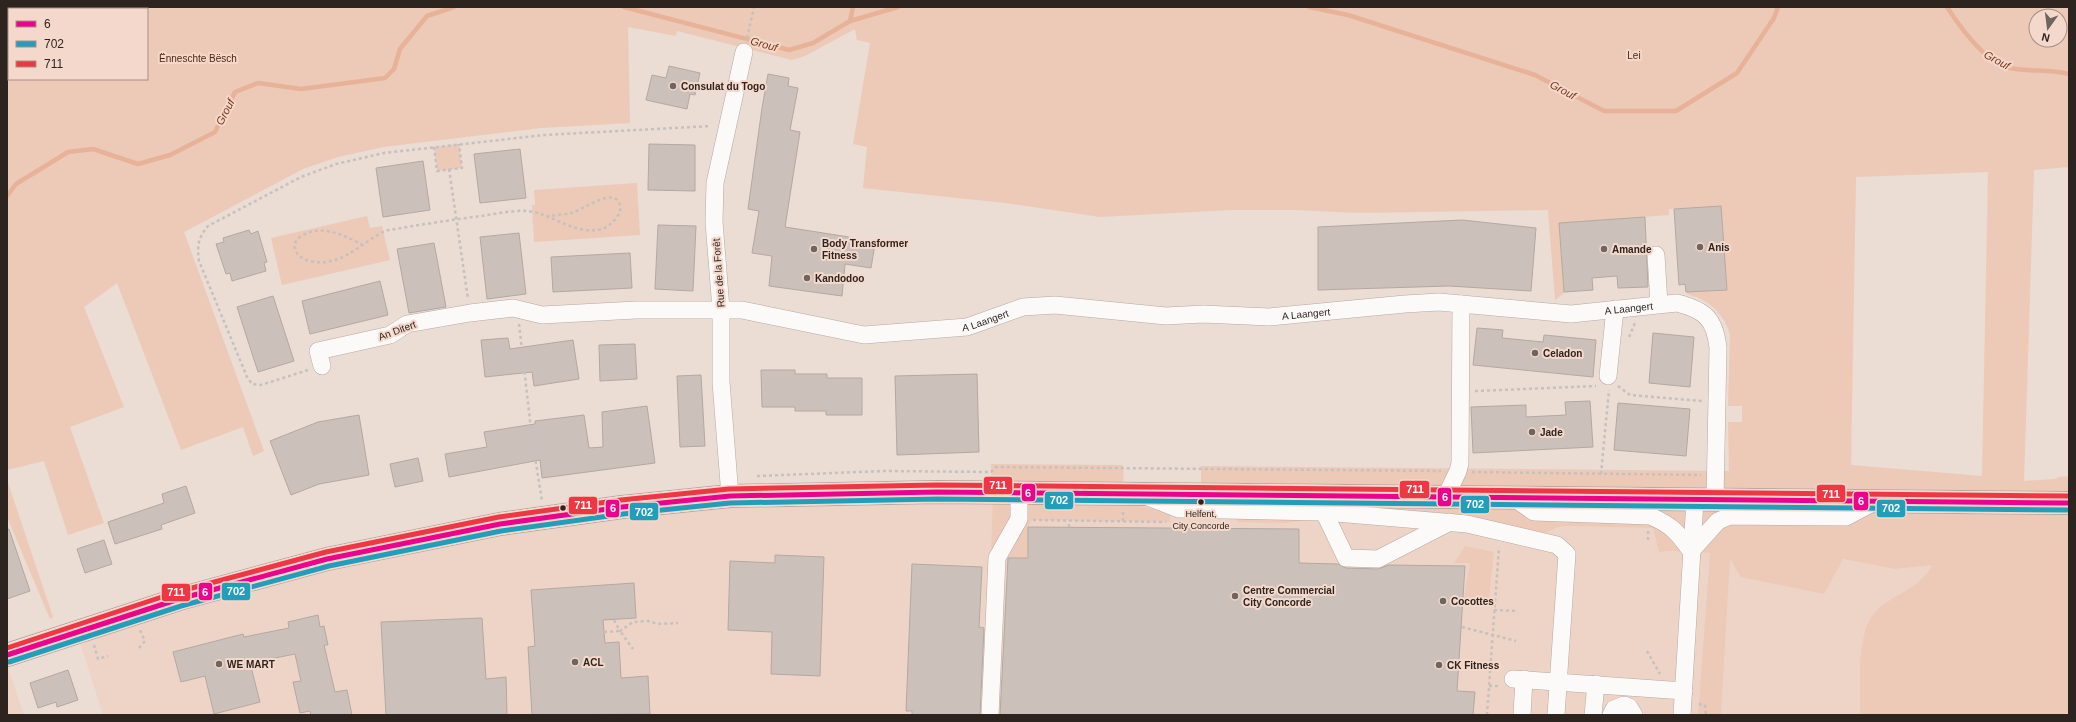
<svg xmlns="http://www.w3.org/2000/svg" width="2076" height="722" viewBox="0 0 2076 722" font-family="Helvetica,sans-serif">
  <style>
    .built { fill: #eed4c7 }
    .green { fill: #edc9b8; fill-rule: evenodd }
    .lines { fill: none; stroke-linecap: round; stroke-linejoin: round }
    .stream { stroke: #e8b298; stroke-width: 4.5 }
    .building { fill: #ccc0ba; stroke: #b4a8a2 }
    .minor-casing { stroke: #b5a9a3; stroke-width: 18 }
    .major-casing { stroke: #b5a9a3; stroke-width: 24 }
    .path { stroke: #c6c1bf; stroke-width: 2.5; stroke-dasharray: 3 3; stroke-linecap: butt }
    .minor { stroke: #fcfaf9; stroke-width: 17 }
    .major { stroke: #fcfaf9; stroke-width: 22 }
    .bus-1-casing { stroke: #f4d8cb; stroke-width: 8 }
    .bus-2-casing { stroke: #f4d8cb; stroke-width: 8 }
    .bus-3-casing { stroke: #f4d8cb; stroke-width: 8 }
    .bus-1 { stroke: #ed028c; stroke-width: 5 }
    .bus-2 { stroke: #229eba; stroke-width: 5 }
    .bus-3 { stroke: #ef3744; stroke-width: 5 }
    .poi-dot { fill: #70645e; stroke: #f4d8cb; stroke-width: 1.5 }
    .bus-dot { fill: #2e241f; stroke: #f4d8cb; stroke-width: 1.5 }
    .labels { text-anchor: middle; stroke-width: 4; stroke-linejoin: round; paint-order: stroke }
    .bus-label { font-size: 9px; fill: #2e241f; stroke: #f4d8cb }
    .park-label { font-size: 10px; fill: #51240d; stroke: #f4d8cb }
    .poi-label { font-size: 10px; font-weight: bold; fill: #2e241f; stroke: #f4d8cb; text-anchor: start }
    .street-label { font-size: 10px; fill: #2e241f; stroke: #f4d8cb }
    .water-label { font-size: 11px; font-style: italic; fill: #773815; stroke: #f4d8cb }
    .line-badge { stroke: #f4d8cb; stroke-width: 1.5 }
    .badge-label { font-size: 11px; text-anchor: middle; font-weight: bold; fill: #fff }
  </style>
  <rect width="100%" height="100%" fill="#ebdcd4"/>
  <!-- built -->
  <path class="built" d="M1123 482 1201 483V495L1389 497V517L1534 539 1556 528 1564 526 1653 528 1659 552 1670 551 1710 553 1698 715H103L77 633 179 599 622 507 1123 494Z
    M1730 559H1843L1895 569 1932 565 1922 581 1878 609 1868 622 1863 640 1860 715H1721Z
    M7 664 24 715H7Z"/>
  <!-- green -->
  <path class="green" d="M7 7H2069V167L2034 170 2024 481 2055 479 2059 477 2069 476V715H1860C1861 686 1855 628 1878 609 1897 592 1920 589 1932 565L1895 569 1843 559 1824 594 1741 577 1730 559 1721 715H1698L1710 553 1670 551 1659 552 1653 528 1564 526 1556 528 1534 539 1389 517V497L1201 495V466L1729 471 1728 422H1742V406H1728L1730 334C1725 317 1713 304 1697 297 1692 296 1688 295 1686 292L1727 289 1721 206 1669 209V215L1559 223 1564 293 1555 300 1548 210 1358 213 1296 210H1231L1100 217 1005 203 863 188 867 147 853 144 870 43 857 40 855 29 805 56 792 60 677 31 676 36 628 27 630 123 541 128 383 147 338 157 303 169 184 232 264 451 253 456 243 427 181 450 117 283 84 307 124 407 70 427 104 523 68 535 44 461 7 470ZM9 9H147V79H9ZM2036 16H2060V40H2036ZM1988 172 1982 476 1851 465 1856 177Z
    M459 144 462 168 437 171 434 147Z
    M637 183 640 235 534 242 532 205H535L534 190Z
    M367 216 370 228 382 226 390 260 282 285 271 238Z
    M991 464 1123 465 1124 506H1139L1170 513V522L1032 520 1028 527V558H991L993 493Z
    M7 480 53 617 50 619 7 517Z
    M1237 514 1306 520 1286 523 1237 522Z
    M1465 546 1494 552 1489 600 1464 598 1470 563H1454Z"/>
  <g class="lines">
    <!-- stream -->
    <path class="stream" d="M624 7 789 50 813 43 850 21 898 7
      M1309 7 1348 15 1535 75 1604 111H1676L1737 73 1774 18 1778 7
      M1947 7C1960 27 1985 63 2010 68 2029 72 2050 69 2069 74
      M850 21 853 7
      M7 196 16 184 68 152 93 149 138 164 170 155 215 132 235 92 258 83 301 89 385 78 394 69 400 49 427 16 454 7"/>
  </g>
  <!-- building -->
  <path class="building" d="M669 66 700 73 695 95 690 94 687 109 646 100 652 75 666 78Z
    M768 74 789 78 788 86 798 88 790 130 800 132 785 227 849 237V240L875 244 871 268 845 264 842 296 769 286 772 256 752 253 759 211 748 209 762 108Z
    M649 144 695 145V191L648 190Z
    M520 149 526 198 480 203 474 154Z
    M423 161 430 210 383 217 376 168Z
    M1721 206 1727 290 1686 292 1685 284 1679 285 1674 209Z
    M1645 217 1648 287 1618 288 1617 276 1592 278 1593 290 1564 292 1559 223Z
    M1462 220 1536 228 1531 291 1449 286 1318 290V227Z
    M658 225 696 226 693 291 655 289Z
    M249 230 251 234 258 231 267 262 264 263 266 271 232 281 230 273 226 274 216 244 224 242 223 238Z
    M519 233 526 294 487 299 480 237Z
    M434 243 446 307 409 313 397 249Z
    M630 253 632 288 553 292 551 257Z
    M380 281 388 315 310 334 302 301Z
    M273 296 294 361 258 372 237 307Z
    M1477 328 1503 330 1502 338 1543 342 1544 335 1596 340 1593 377 1473 365Z
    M1653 333 1694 337 1690 387 1649 383Z
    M508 338 510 349 573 340 579 379 534 386 532 372 485 377 481 340Z
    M635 344 637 379 600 381 599 345Z
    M761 370H795V374H827V378H862V415H826V411H795V407H762Z
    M977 374 979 452 897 455 895 376Z
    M701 375 705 446 680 447 677 376Z
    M1590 401 1593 447 1473 453 1471 407 1526 405V417L1566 415 1565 402Z
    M1618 403 1690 409 1686 456 1614 450Z
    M647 406 655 463 542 478 540 460 449 477 445 454 487 447 484 432 535 424V421L584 415 589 448 603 447 602 412Z
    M359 415 369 475 319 484 291 495 270 441 318 422Z
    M418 458 423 481 395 487 390 464Z
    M186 486 195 513 161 525 162 529 115 544 108 522 164 503 162 494Z
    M1028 527 1299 529V563L1338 564 1346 568 1378 569 1389 565 1465 566 1457 691 1475 692 1473 715H1000L1008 558H1028Z
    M9 529 30 591 7 599V530Z
    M104 540 112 564 85 573 77 549Z
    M775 555 824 557 820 676 771 674 772 632 728 630 730 561 775 563Z
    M912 564 982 567 979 627 984 628 980 715H912V711H906Z
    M634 583 636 618 603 620 605 643 619 642 621 678 648 676 650 714 532 715 528 647 535 646 531 590Z
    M318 615 320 627 324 626 328 645H324L335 692 347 690 352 715H311L310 711 300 713 293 682 301 681 295 654 250 663 260 702 214 714 205 676 181 682 173 652 243 634 244 637 289 628 288 622Z
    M482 618 486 679 506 677 507 715H386L381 622Z
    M68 670 78 700 57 707 56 702 38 708 30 683Z"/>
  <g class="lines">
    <!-- minor casing -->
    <g class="minor-casing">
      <g id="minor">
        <path d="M1656 255 1659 304"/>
        <path id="s1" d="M322 366 318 351 390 335 407 324 470 313 513 308 542 315 636 310H742L864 335 967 327 1023 307 1055 305 1166 316 1203 314 1269 317 1405 304 1439 302 1571 314 1677 303C1705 310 1715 319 1718 348L1715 500"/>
        <path d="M1608 376 1615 309"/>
        <path d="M730 496 721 382V309L714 222 715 183 744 52"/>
        <path d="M1148 497 1179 509 1324 512 1467 524 1557 545 1567 554 1556 715"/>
        <path d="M1445 498 1458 471 1460 463 1461 304"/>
        <path d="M1514 498 1534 512 1650 516C1672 525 1678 533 1691 551"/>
        <path d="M1324 512 1346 558 1378 559 1450 522"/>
        <path d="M1691 551 1718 521 1730 516 1846 517 1874 502"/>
        <path d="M1513 679 1684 691"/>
        <path d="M990 715 997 558 1019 519V493"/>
        <path d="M1522 715 1524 679"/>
        <path d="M1593 715 1596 684"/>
        <path d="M1611 715 1614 709 1624 705 1629 707 1634 715"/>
        <path d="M1682 715 1695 500"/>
      </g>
    </g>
    <!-- major casing -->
    <g class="major-casing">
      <path id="major" d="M7 655 179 599 327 559 500 524 622 507 730 496 937 492 2069 503"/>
    </g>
    <!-- path -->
    <path class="path" d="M103 9 107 7
      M747 38 754 7
      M7 40 9 42
      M7 58 9 56
      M434 147 437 171 462 168 459 144
      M449 169 468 299
      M363 245C345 236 324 224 303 235 288 243 295 258 310 261 335 267 353 251 373 238 378 235 383 231 389 230 419 225 450 220 481 216 496 214 512 210 526 211 551 212 573 236 602 229 612 226 628 209 616 199 607 192 582 210 571 213 563 215 553 215 544 217
      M519 324 532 438 542 501
      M1629 337 1635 323
      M308 370 261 385 252 384 247 377 199 261C197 246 198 238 208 226L301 177 336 164 384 153 544 135 711 126
      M1618 386 1630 395 1702 401
      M1475 391 1596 386
      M1472 472 1701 475
      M1601 474 1609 390
      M757 476 884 471 991 472 996 467 1441 471
      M1123 512V521
      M1033 520 1166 522
      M1069 527V521
      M1648 531V540
      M1494 610 1518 611
      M614 620 620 631 633 622 648 621 658 624 678 623
      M1462 627 1516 641
      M604 632 620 631 633 649
      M94 645 98 659 108 656
      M139 648 145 641 140 630
      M1647 651 1660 674
      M1489 686H1500
      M1699 704 1705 705 1706 715
      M1487 715 1499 547"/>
    <!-- minor -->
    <use href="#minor" class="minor"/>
    <!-- major -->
    <use href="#major" class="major"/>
    <!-- bus-1 casing -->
    <g class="bus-1-casing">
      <path id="bus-1" d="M7 655 179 599 327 559 500 524 622 507 730 496 937 492 2069 503"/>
    </g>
    <!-- bus-2 casing -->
    <g class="bus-2-casing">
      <path id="bus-2" d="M9 662 181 606 329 566 501 531 623 514 730 503 937 499 2069 510"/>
    </g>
    <!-- bus-3 casing -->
    <g class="bus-3-casing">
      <path id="bus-3" d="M7 648 177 592 326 552 499 517 621 500 729 489 937 485 2069 496"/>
    </g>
    <!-- bus-1 -->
    <use href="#bus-1" class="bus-1"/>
    <!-- bus-2 -->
    <use href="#bus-2" class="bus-2"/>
    <!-- bus-3 -->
    <use href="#bus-3" class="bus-3"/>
  </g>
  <!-- markers -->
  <g class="poi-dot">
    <circle cx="673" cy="86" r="4"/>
    <circle cx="1700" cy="247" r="4"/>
    <circle cx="814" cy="249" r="4"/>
    <circle cx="1604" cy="249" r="4"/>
    <circle cx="807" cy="278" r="4"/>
    <circle cx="1535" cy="353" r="4"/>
    <circle cx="1532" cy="432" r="4"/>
    <circle cx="1235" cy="596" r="4"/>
    <circle cx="1443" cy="601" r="4"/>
    <circle cx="575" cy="662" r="4"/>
    <circle cx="219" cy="664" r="4"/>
    <circle cx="1439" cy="665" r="4"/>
  </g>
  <g class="bus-dot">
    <circle cx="1201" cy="502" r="3.5"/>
    <circle cx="563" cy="508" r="3.5"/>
  </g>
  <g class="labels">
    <!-- bus labels -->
    <g class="bus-label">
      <text x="1201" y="517">Helfent,<tspan x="1201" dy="12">City Concorde</tspan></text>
    </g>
    <!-- park labels -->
    <g class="park-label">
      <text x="1634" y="59">Lei</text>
      <text x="198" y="62">Ënneschte Bësch</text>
    </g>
    <!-- poi labels -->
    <g class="poi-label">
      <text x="681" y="90">Consulat du Togo</text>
      <text x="822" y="247">Body Transformer<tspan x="822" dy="12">Fitness</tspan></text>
      <text x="1708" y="251">Anis</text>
      <text x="1612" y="253">Amande</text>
      <text x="815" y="282">Kandodoo</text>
      <text x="1543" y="357">Celadon</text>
      <text x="1540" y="436">Jade</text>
      <text x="1243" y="594">Centre Commercial<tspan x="1243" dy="12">City Concorde</tspan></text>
      <text x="1451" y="605">Cocottes</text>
      <text x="583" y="666">ACL</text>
      <text x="227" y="668">WE MART</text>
      <text x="1447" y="669">CK Fitness</text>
    </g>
    <!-- street labels -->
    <g class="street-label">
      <text transform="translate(718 273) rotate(-94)" y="4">Rue de la Forêt</text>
      <text dy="4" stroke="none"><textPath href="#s1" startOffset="1342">A Laangert</textPath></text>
      <text dy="4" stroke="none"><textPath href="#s1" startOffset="1018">A Laangert</textPath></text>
      <text dy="4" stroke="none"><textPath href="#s1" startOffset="694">A Laangert</textPath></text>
      <text transform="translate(397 330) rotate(-20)" y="4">An Ditert</text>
    </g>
    <!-- water labels -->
    <g class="water-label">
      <text transform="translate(764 44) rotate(15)" y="4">Grouf</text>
      <text transform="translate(1997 60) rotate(28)" y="4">Grouf</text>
      <text transform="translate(1563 90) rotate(28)" y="4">Grouf</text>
      <text transform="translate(225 112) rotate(-63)" y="4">Grouf</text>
    </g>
  </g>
  <g class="line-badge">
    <rect x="983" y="476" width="30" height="19" rx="4" fill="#ef3744"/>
    <rect x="1399" y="480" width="31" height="19" rx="4" fill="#ef3744"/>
    <rect x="1021" y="483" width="15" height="19" rx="4" fill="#ed028c"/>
    <rect x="1816" y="484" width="30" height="19" rx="4" fill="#ef3744"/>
    <rect x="1437" y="487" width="15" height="20" rx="4" fill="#ed028c"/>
    <rect x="1044" y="491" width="30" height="19" rx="4" fill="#229eba"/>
    <rect x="1853" y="491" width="16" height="20" rx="4" fill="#ed028c"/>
    <rect x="1460" y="495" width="30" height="19" rx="4" fill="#229eba"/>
    <rect x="568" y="496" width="30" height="19" rx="4" fill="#ef3744"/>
    <rect x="1876" y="499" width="30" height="19" rx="4" fill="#229eba"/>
    <rect x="605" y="499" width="15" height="19" rx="4" fill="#ed028c"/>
    <rect x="629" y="502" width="30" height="19" rx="4" fill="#229eba"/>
    <rect x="221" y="582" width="30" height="19" rx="4" fill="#229eba"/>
    <rect x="198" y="582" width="15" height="19" rx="4" fill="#ed028c"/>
    <rect x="161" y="583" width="30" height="19" rx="4" fill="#ef3744"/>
  </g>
  <g class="badge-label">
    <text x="998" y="489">711</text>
    <text x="1415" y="493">711</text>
    <text x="1028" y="497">6</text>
    <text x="1831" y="498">711</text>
    <text x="1445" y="501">6</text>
    <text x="1059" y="504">702</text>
    <text x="1861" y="505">6</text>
    <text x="1475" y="508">702</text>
    <text x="583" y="509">711</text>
    <text x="1891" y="512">702</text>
    <text x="613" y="512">6</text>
    <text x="644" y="516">702</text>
    <text x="236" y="595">702</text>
    <text x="205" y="596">6</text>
    <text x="176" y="596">711</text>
  </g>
  <!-- border -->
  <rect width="2076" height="722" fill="none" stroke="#2e241f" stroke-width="16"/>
  <!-- legend -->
  <rect x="8" y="8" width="140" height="72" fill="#f4d8cb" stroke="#a59086"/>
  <rect x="16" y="21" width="20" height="6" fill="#ed028c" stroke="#a59086"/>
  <text x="44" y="28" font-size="12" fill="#2e241f">6</text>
  <rect x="16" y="41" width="20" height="6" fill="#229eba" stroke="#a59086"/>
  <text x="44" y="48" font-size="12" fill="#2e241f">702</text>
  <rect x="16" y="61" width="20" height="6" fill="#ef3744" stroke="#a59086"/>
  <text x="44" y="68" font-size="12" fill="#2e241f">711</text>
  <!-- north arrow -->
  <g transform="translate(2048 28) rotate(194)"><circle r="19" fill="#f4d8cb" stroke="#a59086"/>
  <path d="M0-3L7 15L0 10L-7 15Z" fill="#70645e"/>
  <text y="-6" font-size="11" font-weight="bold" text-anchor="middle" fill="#2e241f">N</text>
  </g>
</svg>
